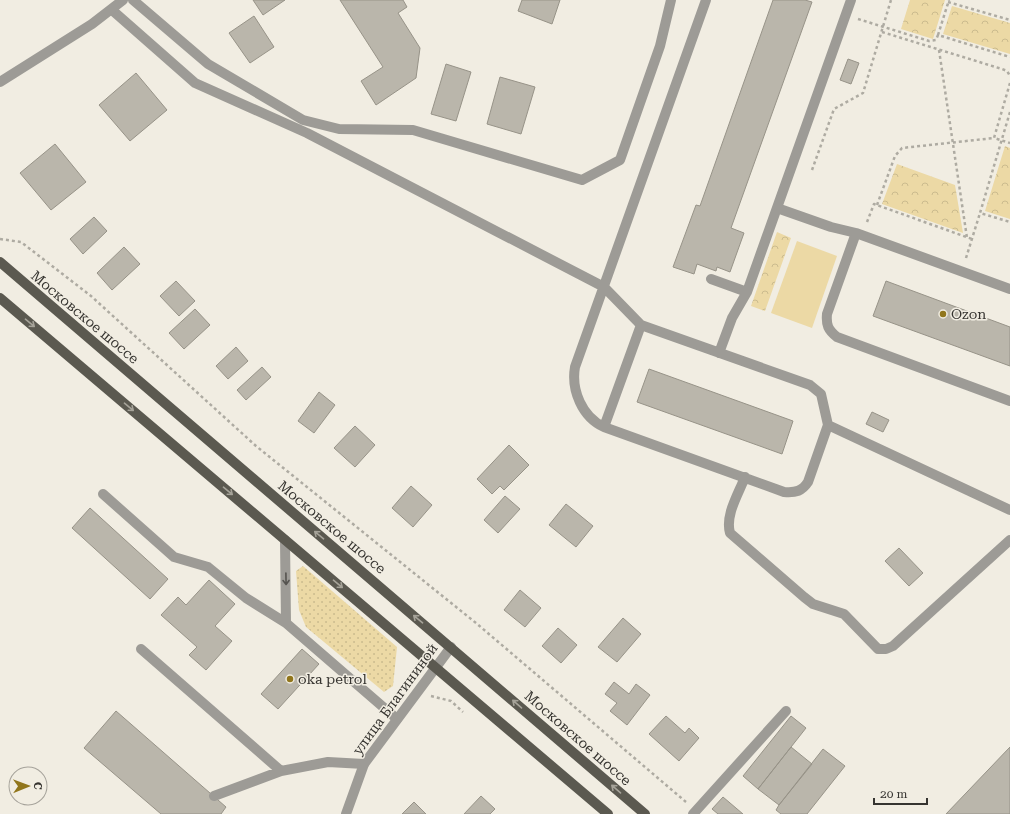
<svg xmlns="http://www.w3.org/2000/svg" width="1010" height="814" viewBox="0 0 1010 814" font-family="'Roboto Serif',serif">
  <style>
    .grass { fill: url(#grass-dots) }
    .park { fill: url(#park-crowns) }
    .pitch { fill: #ecd9a5 }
    .building { fill: #bab6ab; stroke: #979388 }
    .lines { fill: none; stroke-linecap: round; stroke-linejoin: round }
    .path { stroke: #aeaba2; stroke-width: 2.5; stroke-dasharray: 3 3; stroke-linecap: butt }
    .lane { stroke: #9d9b96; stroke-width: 10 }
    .street { stroke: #9d9b96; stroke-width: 10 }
    .primary { stroke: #5b5950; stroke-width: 10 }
    .oneway { stroke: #a6a399 }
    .oneway2 { stroke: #55534f }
    .poi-dot { fill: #91761c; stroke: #f1ede2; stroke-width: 1.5 }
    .labels { text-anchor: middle; stroke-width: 3; stroke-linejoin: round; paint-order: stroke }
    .poi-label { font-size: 14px; fill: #363430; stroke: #f1ede2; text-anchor: start }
    .street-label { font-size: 14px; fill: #363430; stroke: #f1ede2 }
  </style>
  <defs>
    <pattern id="grass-dots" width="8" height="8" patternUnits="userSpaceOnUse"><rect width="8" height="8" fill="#ecd9a5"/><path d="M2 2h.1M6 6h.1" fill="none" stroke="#cbbb8e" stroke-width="1.8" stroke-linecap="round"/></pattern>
    <pattern id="park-crowns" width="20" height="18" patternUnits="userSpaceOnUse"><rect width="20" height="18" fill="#ecd9a5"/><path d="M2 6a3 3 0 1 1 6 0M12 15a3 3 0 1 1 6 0" fill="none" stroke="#cbbb8e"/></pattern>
  </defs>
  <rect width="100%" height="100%" fill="#f1ede2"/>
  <!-- grass -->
  <path class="grass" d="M303 566 397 647 393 686 384 692 306 627 299 610 296 571Z"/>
  <!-- park -->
  <path class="park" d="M910 0H945L933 39 901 29Z
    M952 6 1010 23V54L943 34Z
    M1005 146 1010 148V219L985 211Z
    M897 164 955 185 963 233 882 204Z
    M777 232 791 238 765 311 751 306Z"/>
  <!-- pitch -->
  <path class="pitch" d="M797 241 837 256 812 328 771 313Z"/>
  <!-- building -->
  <path class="building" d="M253 0H285L263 15Z
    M340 0H403L407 7 398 13 420 48 416 78 376 105 361 81 383 67Z
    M522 0H560L552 24 518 11Z
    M773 0H805L812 2 731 228 744 233 730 272 717 267 716 271 697 264 694 274 673 267 696 205 700 206Z
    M254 16 274 47 250 63 229 33Z
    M848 59 859 63 851 84 840 80Z
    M446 64 471 72 456 121 431 114Z
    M136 73 167 110 130 141 99 105Z
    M500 77 535 87 521 134 487 124Z
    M55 144 86 182 51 210 20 173Z
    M94 217 107 231 83 254 70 239Z
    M124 247 140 264 112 290 97 273Z
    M176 281 195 301 179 316 160 296Z
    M886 281 1010 327V366L873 316Z
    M195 309 210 325 184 349 169 333Z
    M236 347 248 361 228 379 216 366Z
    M262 367 271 377 246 400 237 390Z
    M649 369 793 421 782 454 637 402Z
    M319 392 335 405 314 433 298 421Z
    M872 412 889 420 883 432 866 424Z
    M355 426 375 445 355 467 334 448Z
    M509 445 529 465 504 490 500 486 492 494 477 479Z
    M411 486 432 505 413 527 392 508Z
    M505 496 520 509 498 533 484 520Z
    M566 504 593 526 576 547 549 525Z
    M90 508 168 579 150 599 72 528Z
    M899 548 923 573 909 586 885 561Z
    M209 580 235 604 215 626 232 641 206 670 189 655 197 647 161 615 178 597 186 605Z
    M520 590 541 608 525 627 504 610Z
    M623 618 641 634 617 662 598 647Z
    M558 628 577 645 561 663 542 646Z
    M302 649 319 664 278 709 261 694Z
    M614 682 629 694 636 684 650 695 627 725 610 711 617 703 605 694Z
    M116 711 226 807 221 814H161L84 748Z
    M666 716 685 733 689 728 699 738 679 761 649 734Z
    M791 716 806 728 758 789 743 776Z
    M791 747 812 764 779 805 758 789Z
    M1010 747V814H946Z
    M823 749 845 766 807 814H781L776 810 779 805Z
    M481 796 495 809 490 814H464Z
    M723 797 743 814H718L712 809Z
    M414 802 426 814H402Z"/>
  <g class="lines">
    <!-- path -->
    <path class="path" d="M948 2 1010 20
      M858 19 929 41 936 40 938 35 1010 57
      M882 32 1002 69 1007 71 1010 76
      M938 35 949 0
      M939 50 967 238
      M1010 83 994 138 1010 143
      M1010 112 980 213 1010 222
      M812 170 834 109 863 93 891 0
      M877 205 895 156 902 148 994 138
      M867 222 874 204 972 239
      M0 239 21 242 91 296 256 446 476 623 686 802
      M966 258 980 213
      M431 696 451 701 463 712"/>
    <!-- lane -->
    <path class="lane" d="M133 0 208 64 303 120 339 129 413 130 582 180 620 160 660 46 671 0
      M112 10 195 83 307 133 604 287 641 325
      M777 208 831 227 856 233 1010 289
      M856 233 827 314C826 325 828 330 837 337L1010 401
      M711 279 747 292
      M719 353 732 318 747 292 851 0
      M828 425 1010 510
      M604 427 641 325 810 385 821 394 828 425 808 482C802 491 796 493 784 492L604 427C582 417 571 390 575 367L706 0
      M745 477C738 495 725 515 730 533L804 597 813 604 844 614 878 649H886L893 646 1010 540
      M103 494 174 557 208 567 246 598 286 623 397 719
      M285 540 286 623
      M141 649 281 771
      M214 796 281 771 328 762 364 764
      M693 814 786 711"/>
    <!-- street -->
    <path class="street" d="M0 82 92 24 123 0
      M346 814 364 764 451 647"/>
    <!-- primary -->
    <path class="primary" d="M0 262 645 814
      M0 298 608 814"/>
  </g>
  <!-- one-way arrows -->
  <defs><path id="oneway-shaft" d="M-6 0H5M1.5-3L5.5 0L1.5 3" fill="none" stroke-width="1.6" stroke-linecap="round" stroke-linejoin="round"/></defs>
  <g class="oneway">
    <use href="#oneway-shaft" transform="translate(30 323) rotate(40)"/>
    <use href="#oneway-shaft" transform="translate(129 407) rotate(40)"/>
    <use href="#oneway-shaft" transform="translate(228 491) rotate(40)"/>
    <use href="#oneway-shaft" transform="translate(319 535) rotate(-140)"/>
    <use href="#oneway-shaft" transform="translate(338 584) rotate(40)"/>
    <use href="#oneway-shaft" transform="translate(418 619) rotate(-140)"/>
    <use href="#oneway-shaft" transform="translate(517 704) rotate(-139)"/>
    <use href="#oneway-shaft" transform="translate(616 789) rotate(-139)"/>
  </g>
  <use class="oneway2" href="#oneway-shaft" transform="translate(286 579) rotate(89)"/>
  <!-- markers -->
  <g class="poi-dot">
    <circle cx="943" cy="314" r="4"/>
    <circle cx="290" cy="679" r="4"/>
  </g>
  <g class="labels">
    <!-- poi labels -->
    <g class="poi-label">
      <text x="951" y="319">Ozon</text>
      <text x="298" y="684">oka petrol</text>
    </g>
    <!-- street labels -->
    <g class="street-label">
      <text transform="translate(85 317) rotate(40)" y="5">Московское шоссе</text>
      <text transform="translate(332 527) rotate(40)" y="5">Московское шоссе</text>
      <text transform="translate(395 699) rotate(-54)" y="5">улица Благининой</text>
      <text transform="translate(578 738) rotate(41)" y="5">Московское шоссе</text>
    </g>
  </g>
  <!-- north arrow -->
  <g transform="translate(28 786) rotate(89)"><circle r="19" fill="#f1ede2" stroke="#a6a39b"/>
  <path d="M0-3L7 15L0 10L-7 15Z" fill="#91761c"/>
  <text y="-6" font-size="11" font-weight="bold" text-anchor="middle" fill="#363430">С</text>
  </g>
  <!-- scale -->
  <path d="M874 798v6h53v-6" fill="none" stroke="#363430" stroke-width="2"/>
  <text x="880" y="798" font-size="12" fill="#363430" stroke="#f1ede2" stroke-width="3" paint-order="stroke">20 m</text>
</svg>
